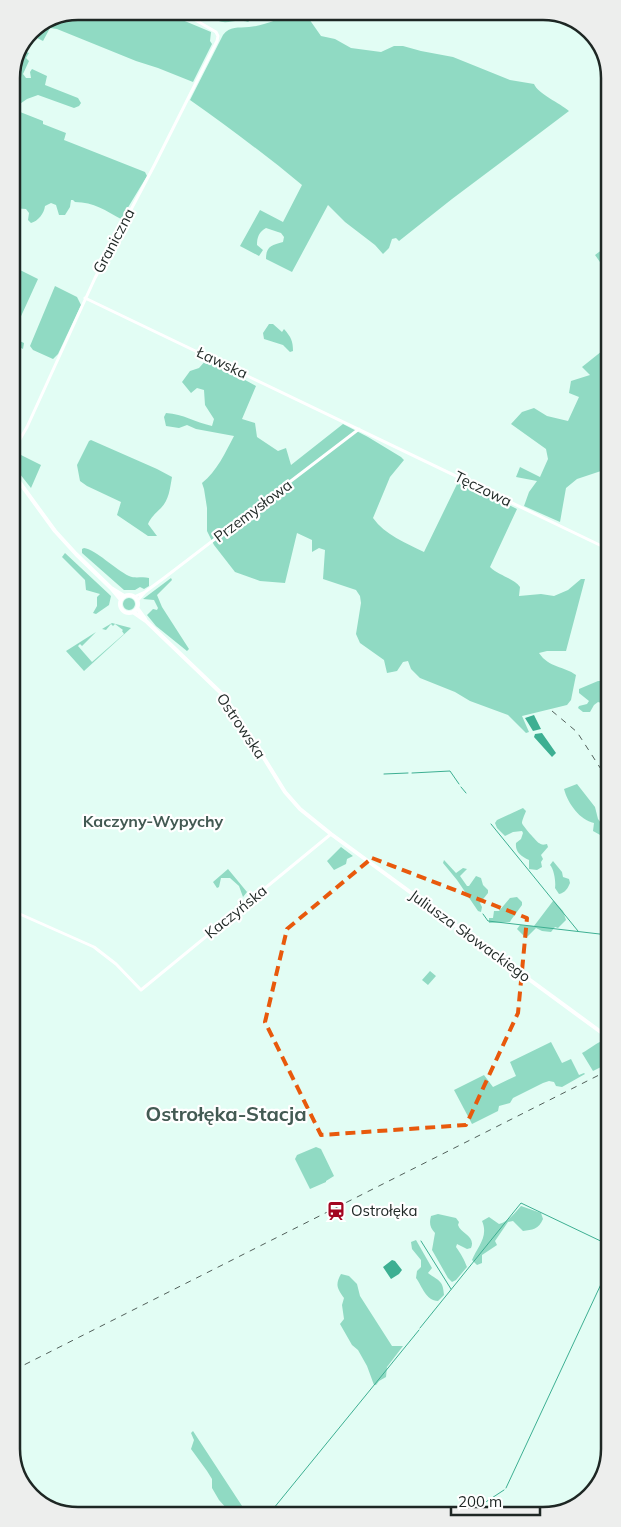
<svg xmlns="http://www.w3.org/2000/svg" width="621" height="1527" viewBox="0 0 621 1527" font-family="Mulish,sans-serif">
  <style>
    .green { fill: #90dac3 }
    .water { fill: #3daf92 }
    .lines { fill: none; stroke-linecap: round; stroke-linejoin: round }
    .stream { stroke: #3daf92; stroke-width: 1 }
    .tertiary { stroke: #fff; stroke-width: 3 }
    .secondary { stroke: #fff; stroke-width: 4 }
    .rail { stroke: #52605b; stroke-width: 1; stroke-dasharray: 6 6; stroke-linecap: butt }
    .marked { fill: none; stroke: #e8590c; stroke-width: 4; stroke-dasharray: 10 6; stroke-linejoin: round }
    .labels { text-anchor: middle; stroke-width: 4.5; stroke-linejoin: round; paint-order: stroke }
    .street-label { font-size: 15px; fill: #1e2724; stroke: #fff }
    .poi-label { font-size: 15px; fill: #1e2724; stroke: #fff; text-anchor: start }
    .neighbourhood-label { font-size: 16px; font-weight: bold; fill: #435a53; stroke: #fff }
    .district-label { font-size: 20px; font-weight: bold; fill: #435a53; stroke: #fff }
    .rim { fill: none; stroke: #1e2724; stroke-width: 2.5 }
  </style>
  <rect width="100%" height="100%" fill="#e2fdf4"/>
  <!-- green -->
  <path class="green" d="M78 11H163L164 14 175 21 180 19 211 32 210 41 212 44 193 82 158 68 136 61 57 29 50 28 43 41 37 38 43 26Z
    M206 11H252L253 18 248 22C229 17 224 31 206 11Z
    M298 11 307 16 321 36 335 39 351 48 381 52 394 46H403L421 51 453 57 510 80 534 84C538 94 560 103 569 111L452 199 399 241 396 238 392 239 389 248 383 254 375 245 345 222 328 205 292 272 266 259C266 246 272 245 283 242L284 237 281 233 266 228C259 232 257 237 257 245L263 250 259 256 240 246 260 210 283 222 302 185C266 155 228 127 190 100L223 35C230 26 238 28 249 27 265 26 282 17 298 11Z
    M22 50 29 53 26 58 29 61 23 74 26 78H31L30 72 32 69 47 76 45 85 78 98 81 103 79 106 74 108 38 95 27 99 14 108 15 110 43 121V124L66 133 64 140 145 172 147 176 121 219C106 211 94 202 75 202L73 200H71L70 207 65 215H59L56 205 51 203 45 206C44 214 38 221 31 223L28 220 29 213 26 209 12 208 11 74Z
    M607 246V272L595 255Z
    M12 266 38 279 17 325 20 327 15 339 24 343 23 349 13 344 12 346Z
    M55 286 77 297 81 305 58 354 53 359 33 350 30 346Z
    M269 324H273L282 332 284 329C291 337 293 341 293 351L290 352 283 345 264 339 263 333Z
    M607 347V469L577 479 566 488 560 522 524 506 529 492 537 481 516 477 520 467 540 477 548 459 546 449 511 424 522 412 534 408 547 416 568 421 579 397 569 393 571 381 590 375 582 367Z
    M207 359 256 386 242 419 255 423 257 437 278 451 286 448 291 465 343 424 368 437 401 457 404 460 390 477 373 518C385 535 406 543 424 552L459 480 517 509 490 567C499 576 514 578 520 587L519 596 541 594 554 596 568 590 581 579H585L566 651H547L539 653C549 668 564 666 576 675L571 700 567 705 522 716 529 732 526 733 508 715 470 701 455 692 420 678 411 669 408 661 403 662 397 671 387 673 384 660 360 643 356 634 361 603 360 596 356 590 323 579 325 550 319 548 312 552V540L297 533 285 583 260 581 235 572 214 545 207 531V508L204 489 202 483C217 471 225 453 234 436L196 429 187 425 179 428 166 426 164 417 166 413C184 414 194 422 212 426L214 419 205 405 204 390 197 388 191 393 182 382 190 371 199 368Z
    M91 440 157 469 172 477C170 488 169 500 161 508 155 514 151 517 148 524L157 536H148L117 515 121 502 87 486 80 481 77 465 89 441Z
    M19 454 41 465 31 488 12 464Z
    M84 548C95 549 116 570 129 576 136 579 142 576 149 578V586L144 589 140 587 135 590H124L82 553V549Z
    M65 553 111 596 109 605 96 614 93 613 97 606V597L100 594 86 590 85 580 62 557Z
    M171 578 172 580 157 595 162 607 189 649 187 651 156 626 147 615 153 609 157 610 158 608 154 600 143 599Z
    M123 604a6 6 0 1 1 12 0a6 6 0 1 1-12 0Z
    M112 623 131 628 84 671 66 651 96 632 82 646 80 644 78 646 92 662 124 634 122 631 123 630 115 624 113 626 111 624 106 630 102 629Z
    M598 681H608V705L598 702 594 705 590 712H583L578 708 579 706 587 704 589 701 579 693V689Z
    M577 784 595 807 598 819 604 827V836H602L593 831 594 823C580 820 568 804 564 789Z
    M523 808 526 811C525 814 522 820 522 823 522 825 537 842 539 843 542 845 543 845 547 844L548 847 541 855 543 859 541 862 542 867 537 870 529 869V860C521 856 515 852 516 843L521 839 523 833 522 831 513 832 505 836 497 828 495 823 497 820Z
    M341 847 353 856 347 859 346 864 334 870 327 861Z
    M444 860 456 873 463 868 467 869 460 876 467 886H469L476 876 481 878 483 885 488 890V893L480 903 482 907 481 912 478 911 457 880 443 863Z
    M553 861 562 872 563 877 569 879 570 883C568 888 565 893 559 894L555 888C556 882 554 869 550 865Z
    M228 869 247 892 243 897 239 886 230 878H221L219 887 217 888 213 882Z
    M517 897 522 902V905L511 920 510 922 489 923V918H493L494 911H499L510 898Z
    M553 901H554L563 911 566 920 558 928 555 927 551 932 542 931 536 928 526 938 517 929 520 925 534 926Z
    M430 971 436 976 428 985 422 980Z
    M605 1040 609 1042V1061L604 1063 603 1066 593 1071 582 1053C591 1048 596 1043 605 1040Z
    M551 1042 562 1063 571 1059 579 1075 584 1073 585 1074 562 1087 556 1086 554 1082 549 1081 543 1083 513 1098 510 1103 499 1106 498 1111 472 1124 454 1090 484 1075 493 1087 516 1076 510 1062Z
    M316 1147 321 1149 334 1176 326 1181V1182L310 1189 295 1159 297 1155Z
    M521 1206 541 1213 543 1219C539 1229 532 1230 523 1231L513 1221 508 1222 495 1241 497 1245 482 1255V1263L477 1265 472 1260C477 1247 489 1237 482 1221L489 1217 499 1224C509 1221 514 1214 521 1206Z
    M438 1214 456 1218 459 1222 458 1225C461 1234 476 1236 471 1248L467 1249 457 1244 456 1247C461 1254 464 1259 467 1267L456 1280 452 1282 448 1278 432 1250 435 1233C430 1228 429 1223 431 1216Z
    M416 1240 432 1268 428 1273C439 1281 443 1280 444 1295L438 1301C426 1301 422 1286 416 1278L417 1271 421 1267V1260L412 1249 411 1242Z
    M341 1274 349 1276 357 1284 360 1296 392 1346H403L387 1367 386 1377 379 1381 376 1385H374L367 1366 358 1350 352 1345 340 1324 344 1319 342 1305 344 1298C337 1288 335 1285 341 1274Z
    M193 1431 244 1509 247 1514 226 1515 227 1509 219 1500 212 1488V1479L207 1471 191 1449 194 1440 191 1433Z"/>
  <!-- water -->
  <path class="water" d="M534 715 541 729 533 731 525 718Z
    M542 733 556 753 552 757 534 737 535 734Z
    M392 1260 395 1261 402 1270 399 1274 391 1279 383 1267Z"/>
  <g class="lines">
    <!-- stream -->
    <path class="stream" d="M412 773 450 771 459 784
      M384 774 408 773
      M461 787 466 793
      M491 824 578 931
      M483 914 488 921 608 935
      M421 1241 451 1289
      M420 1328 521 1203 609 1245
      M506 1488 609 1267
      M469 1513 504 1490
      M269 1514 419 1330"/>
    <!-- tertiary -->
    <path class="tertiary" d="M85 298 608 549
      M12 453 27 427 95 278 155 164 217 41 218 36 216 32 180 11
      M134 597 145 592 164 578 359 429
      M137 601 145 592
      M13 911 94 947 116 964 141 990 331 834"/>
    <!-- secondary -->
    <path class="secondary" d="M12 472 55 531 76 554 111 588 121 600
      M111 588 124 596
      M120 604a9 9 0 1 1 18 0a9 9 0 1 1-18 0Z
      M137 608 145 619
      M133 612 146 621 221 693 236 713 285 792 300 809 331 834 609 1038"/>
    <!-- rail -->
    <path class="rail" d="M552 711 577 732 608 780
      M14 1370 609 1070"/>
  </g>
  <!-- marked area -->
  <path class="marked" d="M372 858 527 918 518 1013 466 1125 321 1135 265 1022 287 929Z"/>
  <!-- icons -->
  <defs>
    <g id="station-bare" transform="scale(1.5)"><path d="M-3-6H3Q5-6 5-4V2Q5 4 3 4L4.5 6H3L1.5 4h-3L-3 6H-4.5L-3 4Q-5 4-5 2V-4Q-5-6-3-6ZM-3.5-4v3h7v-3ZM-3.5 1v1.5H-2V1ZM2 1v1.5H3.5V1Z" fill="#a30621" stroke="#fff" stroke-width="2.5" paint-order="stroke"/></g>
  </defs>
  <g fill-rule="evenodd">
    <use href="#station-bare" x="336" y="1211"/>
  </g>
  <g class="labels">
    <!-- street labels -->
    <g class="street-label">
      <text transform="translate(114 241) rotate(-62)" y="5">Graniczna</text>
      <text transform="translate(222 363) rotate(25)" y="5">Ławska</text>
      <text transform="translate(483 489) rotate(26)" y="5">Tęczowa</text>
      <text transform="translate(253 511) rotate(-37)" y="5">Przemysłowa</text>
      <text transform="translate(241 726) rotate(56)" y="5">Ostrowska</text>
      <text transform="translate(236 912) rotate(-39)" y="5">Kaczyńska</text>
      <text transform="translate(470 936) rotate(36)" y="5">Juliusza Słowackiego</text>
    </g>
    <!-- poi labels -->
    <g class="poi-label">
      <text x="351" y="1216">Ostrołęka</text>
    </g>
    <!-- neighbourhood labels -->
    <g class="neighbourhood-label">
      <text x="153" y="827">Kaczyny-Wypychy</text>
    </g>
    <!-- district labels -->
    <g class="district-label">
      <text x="226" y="1121">Ostrołęka-Stacja</text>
    </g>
  </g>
  <!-- crop -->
  <path d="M0 0H621V1527H0ZM78 20H543A58 58 0 0 1 601 78V1449A58 58 0 0 1 543 1507H78A58 58 0 0 1 20 1449V78A58 58 0 0 1 78 20Z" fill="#edeeed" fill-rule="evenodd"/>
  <path class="rim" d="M78 20H543A58 58 0 0 1 601 78V1449A58 58 0 0 1 543 1507H78A58 58 0 0 1 20 1449V78A58 58 0 0 1 78 20Z"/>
  <!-- scale -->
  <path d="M451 1507v8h89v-8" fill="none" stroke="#1e2724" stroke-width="2.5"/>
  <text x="458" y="1507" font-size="15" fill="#1e2724" stroke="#ffffff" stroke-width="4" paint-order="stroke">200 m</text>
</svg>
